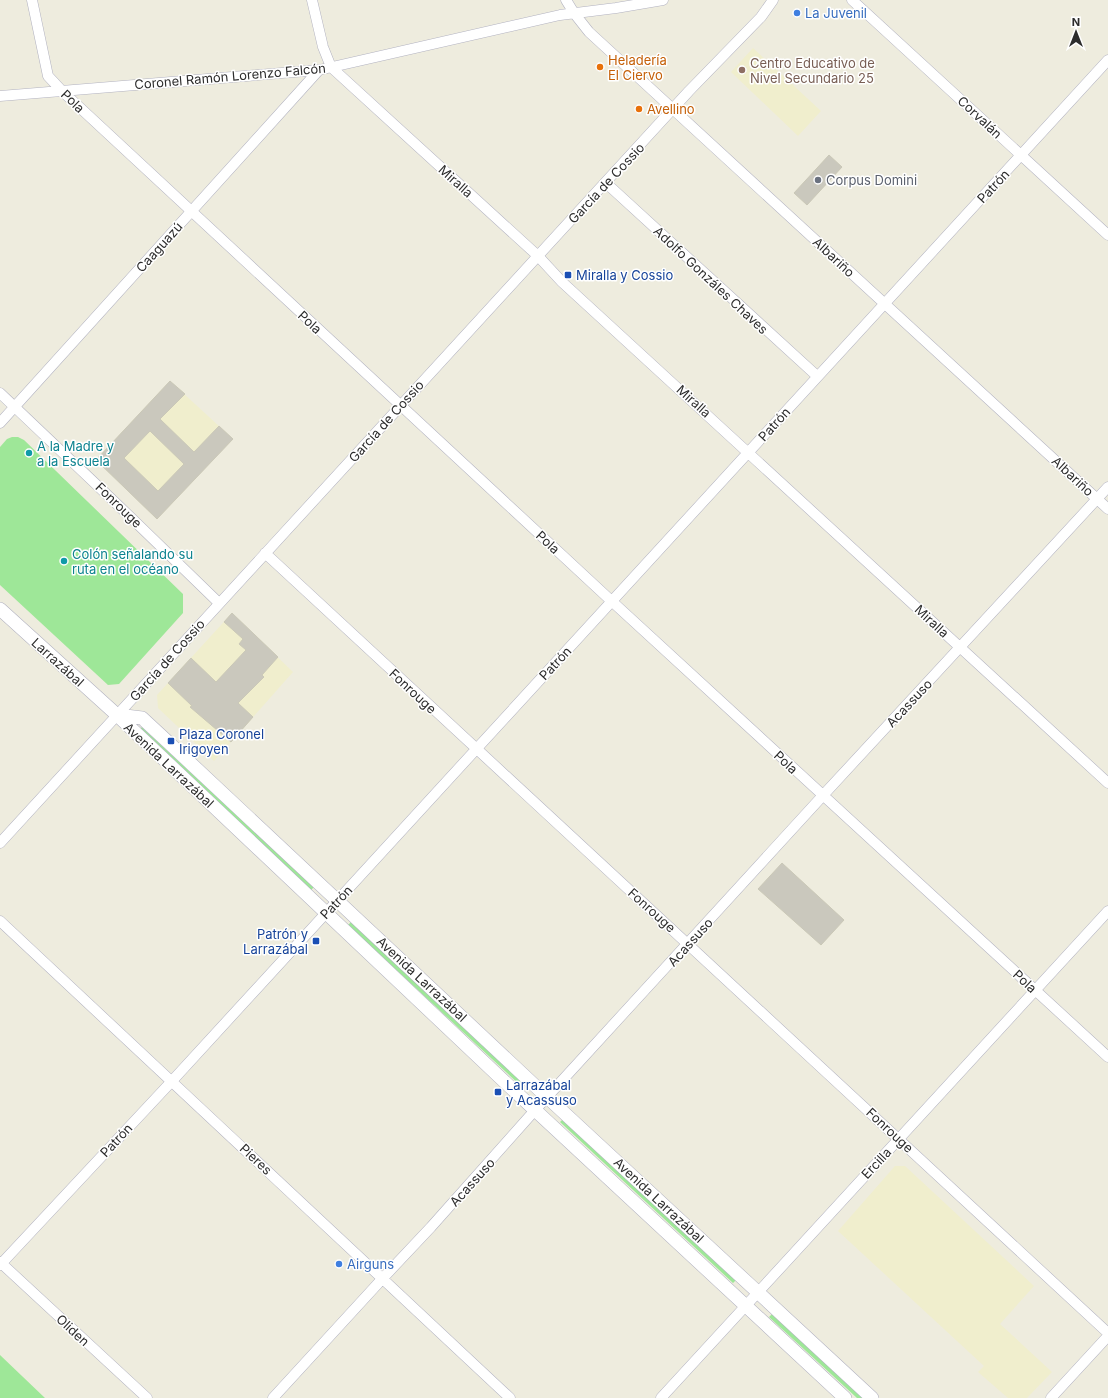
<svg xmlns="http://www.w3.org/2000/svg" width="1108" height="1398" viewBox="0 0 1108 1398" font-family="Inter,sans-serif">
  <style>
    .education { fill: #f0eecd }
    .green { fill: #9ee798 }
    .building { fill: #cac8bd; stroke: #cac8b7; fill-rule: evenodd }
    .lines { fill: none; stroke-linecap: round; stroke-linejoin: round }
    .minor-casing { stroke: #b2b2c0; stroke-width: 11 }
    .tertiary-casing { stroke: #b2b2c0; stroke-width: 14 }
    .minor { stroke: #fff; stroke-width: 10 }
    .tertiary { stroke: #fff; stroke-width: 13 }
    .shop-dot { fill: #3f7fe0; stroke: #fff; stroke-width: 1.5 }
    .food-dot { fill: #e8710a; stroke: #fff; stroke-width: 1.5 }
    .education-dot { fill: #8d6e63; stroke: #fff; stroke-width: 1.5 }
    .worship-dot { fill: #6b7280; stroke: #fff; stroke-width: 1.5 }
    .transit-dot { fill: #1a4fb4; stroke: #fff; stroke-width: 1.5 }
    .culture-dot { fill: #0f9aa8; stroke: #fff; stroke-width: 1.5 }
    .labels { text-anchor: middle; stroke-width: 3; stroke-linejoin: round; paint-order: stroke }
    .shop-label { font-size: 13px; fill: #366cbe; stroke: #fff; text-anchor: start }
    .food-label { font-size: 13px; fill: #c56008; stroke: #fff; text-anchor: start }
    .education-label { font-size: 13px; fill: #785e54; stroke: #fff; text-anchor: start }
    .street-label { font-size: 13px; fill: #2c2c2c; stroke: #fff }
    .worship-label { font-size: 13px; fill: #5b616d; stroke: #fff; text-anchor: start }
    .transit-label { font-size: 13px; fill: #164399; stroke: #fff; text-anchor: start }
    .culture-label { font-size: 13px; fill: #0d838f; stroke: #fff; text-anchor: start }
  </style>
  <rect width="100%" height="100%" fill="#eeecde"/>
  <!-- education -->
  <path class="education" d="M753 48 821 111 798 136 731 72Z
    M170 381 233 439 157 519 96 460Z
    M232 613 293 672 214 761 158 708 157 695Z
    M895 1166H905L1034 1286 1000 1324 1052 1372 1027 1398H1008L978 1372 984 1366 838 1231Z"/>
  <!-- green -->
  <path class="green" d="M12 437H18L24 440 183 594V613L119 684 108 685 0 585V447L7 439Z
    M142 727 314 887 311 890 139 730Z
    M351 922 524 1083 521 1086 348 925Z
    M563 1119 736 1280 733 1283 560 1122Z
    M772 1314 863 1398H857L769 1317Z
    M0 1355 45 1398H0Z"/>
  <!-- building -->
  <path class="building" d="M829 155 842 167 807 205 794 193Z
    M170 381 185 394 160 419 194 452 219 426 233 439 157 519 96 460ZM150 431 184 464 158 491 124 458Z
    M232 613 278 657 262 675 264 677 238 703 253 717 231 742 190 707 192 706 168 683 191 658 216 682 246 650 239 644 243 639 224 622Z
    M782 863 844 920 821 945 758 889Z"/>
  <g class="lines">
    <!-- minor casing -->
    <g class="minor-casing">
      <path id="minor" d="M32 0 48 76 62 91 605 595 1108 1057
        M312 0 323 47 331 67 538 256 562 282 1108 783
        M566 0 574 13 589 32 1108 509
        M852 0 1108 235
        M0 96 319 70 560 15 616 8 663 0
        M606 183 817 376
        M0 393 121 508 219 603
        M0 423 319 70
        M265 553 1108 1333
        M0 843 689 91 761 17 773 0
        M0 921 510 1398
        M0 1262 147 1398
        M0 1265 172 1081 1108 60
        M273 1398 383 1278 431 1227 536 1109 827 791 1108 487
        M661 1398 1108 911
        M1051 1398 1108 1336"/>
    </g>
    <!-- tertiary casing -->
    <g class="tertiary-casing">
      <path id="tertiary" d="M0 609 117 715 507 1084 845 1398
        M117 715 142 718 169 743 547 1097 872 1398"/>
    </g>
    <!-- minor -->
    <use href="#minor" class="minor"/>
    <!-- tertiary -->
    <use href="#tertiary" class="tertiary"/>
  </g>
  <!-- markers -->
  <g class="shop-dot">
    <circle cx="797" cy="13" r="4"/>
    <circle cx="339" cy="1264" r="4"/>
  </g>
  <g class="food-dot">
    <circle cx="600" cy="67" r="4"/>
    <circle cx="639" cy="109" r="4"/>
  </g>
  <circle class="education-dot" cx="742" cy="70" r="4"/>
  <circle class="worship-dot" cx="818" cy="180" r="4"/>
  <g class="transit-dot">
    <rect x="564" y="271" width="8" height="8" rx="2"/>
    <rect x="167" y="737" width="8" height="8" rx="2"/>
    <rect x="312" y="937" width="8" height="8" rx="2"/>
    <rect x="494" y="1088" width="8" height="8" rx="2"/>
  </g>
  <g class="culture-dot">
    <circle cx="29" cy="453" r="4"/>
    <circle cx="64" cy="561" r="4"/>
  </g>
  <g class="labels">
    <!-- shop labels -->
    <g class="shop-label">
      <text x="805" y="18">La Juvenil</text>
      <text x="347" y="1269">Airguns</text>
    </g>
    <!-- food labels -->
    <g class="food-label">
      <text x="608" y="65">Heladería<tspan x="608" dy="15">El Ciervo</tspan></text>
      <text x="647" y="114">Avellino</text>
    </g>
    <!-- education labels -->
    <g class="education-label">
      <text x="750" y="68">Centro Educativo de<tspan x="750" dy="15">Nivel Secundario 25</tspan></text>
    </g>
    <!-- street labels -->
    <g class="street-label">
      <text transform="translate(230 76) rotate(-5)" y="5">Coronel Ramón Lorenzo Falcón</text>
      <text transform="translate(73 101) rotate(44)" y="5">Pola</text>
      <text transform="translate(980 117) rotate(43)" y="5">Corvalán</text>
      <text transform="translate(456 181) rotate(42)" y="5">Miralla</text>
      <text transform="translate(606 183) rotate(-47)" y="5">García de Cossio</text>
      <text transform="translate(993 186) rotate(-47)" y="5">Patrón</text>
      <text transform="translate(159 247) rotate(-48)" y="5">Caaguazú</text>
      <text transform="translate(834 257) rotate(43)" y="5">Albariño</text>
      <text transform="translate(711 280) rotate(43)" y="5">Adolfo Gonzáles Chaves</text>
      <text transform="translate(310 322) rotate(43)" y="5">Pola</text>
      <text transform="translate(694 401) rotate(42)" y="5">Miralla</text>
      <text transform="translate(386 421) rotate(-48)" y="5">García de Cossio</text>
      <text transform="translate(774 424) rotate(-48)" y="5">Patrón</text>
      <text transform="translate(1073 476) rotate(43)" y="5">Albariño</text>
      <text transform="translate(119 505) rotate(44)" y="5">Fonrouge</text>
      <text transform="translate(548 542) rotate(43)" y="5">Pola</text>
      <text transform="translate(932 621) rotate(43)" y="5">Miralla</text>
      <text transform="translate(167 660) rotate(-48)" y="5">García de Cossio</text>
      <text transform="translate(58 662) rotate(42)" y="5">Larrazábal</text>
      <text transform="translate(555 663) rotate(-47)" y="5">Patrón</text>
      <text transform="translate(413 691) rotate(43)" y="5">Fonrouge</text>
      <text transform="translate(909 703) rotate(-47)" y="5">Acassuso</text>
      <text transform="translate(786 762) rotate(43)" y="5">Pola</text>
      <text transform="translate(169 765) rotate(43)" y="5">Avenida Larrazábal</text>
      <text transform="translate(336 902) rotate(-47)" y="5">Patrón</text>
      <text transform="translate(652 910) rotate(42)" y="5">Fonrouge</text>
      <text transform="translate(690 942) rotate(-48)" y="5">Acassuso</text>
      <text transform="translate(422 979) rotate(43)" y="5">Avenida Larrazábal</text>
      <text transform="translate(1025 981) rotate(43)" y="5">Pola</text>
      <text transform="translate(890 1130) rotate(43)" y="5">Fonrouge</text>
      <text transform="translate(116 1140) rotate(-47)" y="5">Patrón</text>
      <text transform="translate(256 1159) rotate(43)" y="5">Pieres</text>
      <text transform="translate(876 1163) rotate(-47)" y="5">Ercilla</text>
      <text transform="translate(472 1182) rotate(-48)" y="5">Acassuso</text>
      <text transform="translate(659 1200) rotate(43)" y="5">Avenida Larrazábal</text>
      <text transform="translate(73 1330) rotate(43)" y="5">Oliden</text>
    </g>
    <!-- worship labels -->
    <g class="worship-label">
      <text x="826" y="185">Corpus Domini</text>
    </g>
    <!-- transit labels -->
    <g class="transit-label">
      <text x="576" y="280">Miralla y Cossio</text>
      <text x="179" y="739">Plaza Coronel<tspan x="179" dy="15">Irigoyen</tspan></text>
      <text x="308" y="939" text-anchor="end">Patrón y<tspan x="308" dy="15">Larrazábal</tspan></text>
      <text x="506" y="1090">Larrazábal<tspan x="506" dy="15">y Acassuso</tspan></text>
    </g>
    <!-- culture labels -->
    <g class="culture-label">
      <text x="37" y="451">A la Madre y<tspan x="37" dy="15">a la Escuela</tspan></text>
      <text x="72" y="559">Colón señalando su<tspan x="72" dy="15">ruta en el océano</tspan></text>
    </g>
  </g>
  <!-- north arrow -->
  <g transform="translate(1076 32)" stroke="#ffffff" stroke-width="3" paint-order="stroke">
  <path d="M0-3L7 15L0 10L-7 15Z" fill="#2c2c2c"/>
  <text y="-6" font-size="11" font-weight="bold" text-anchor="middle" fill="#2c2c2c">N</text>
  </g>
</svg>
